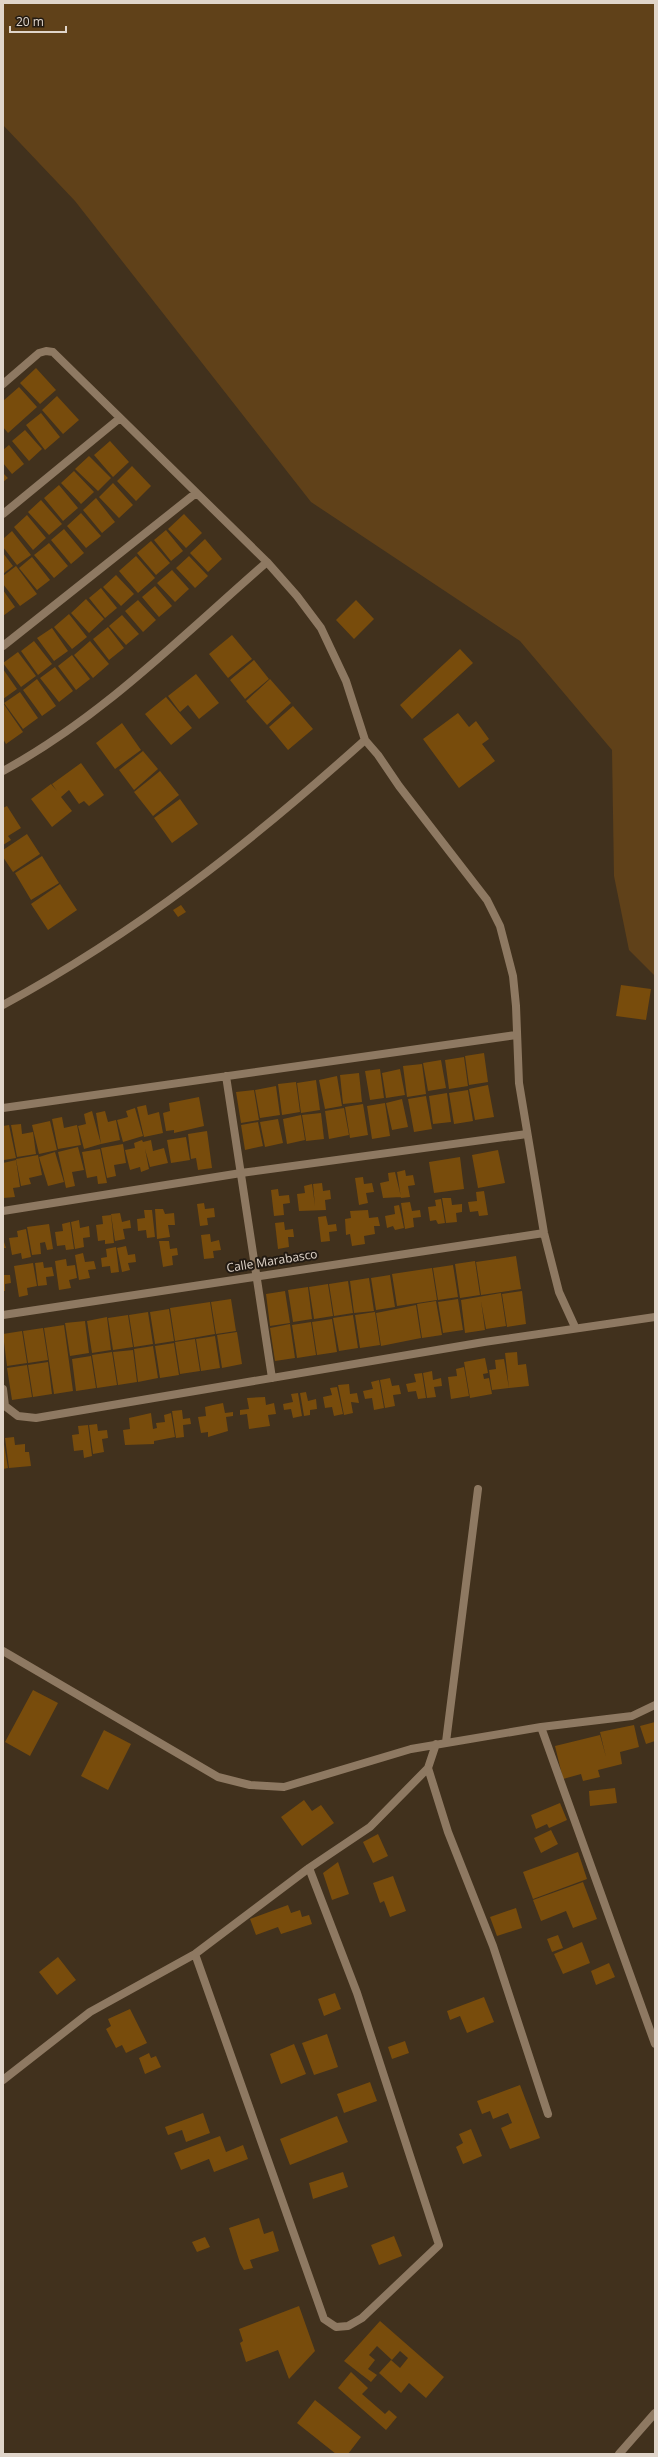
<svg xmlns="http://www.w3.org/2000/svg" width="658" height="2457" viewBox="0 0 658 2457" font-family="'Open Sans',sans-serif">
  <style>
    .green { fill: #604119 }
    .building { fill: #784c0c }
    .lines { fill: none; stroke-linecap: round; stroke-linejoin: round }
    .street { stroke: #8e7962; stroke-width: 8 }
    .labels { text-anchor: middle; stroke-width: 4; stroke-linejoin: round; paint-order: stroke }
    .street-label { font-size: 12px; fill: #e0d5ca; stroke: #221a12 }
  </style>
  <rect width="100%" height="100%" fill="#41311d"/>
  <!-- green -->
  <path class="green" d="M3 3H655V976L629 950 614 876 612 750 520 641 311 502 75 201 3 125Z"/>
  <!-- building -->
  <path class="building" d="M36 368 56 390 40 404 20 383Z
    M19 387 37 407 8 433 3 427V401Z
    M57 396 79 420 63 434 42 410Z
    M41 413 60 437 45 450 26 425Z
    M25 430 42 449 29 461 12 441Z
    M110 441 129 462 113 477 94 455Z
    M9 445 24 464 12 474 3 463V450Z
    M89 456 111 478 98 491 75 469Z
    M132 466 151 486 136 501 117 481Z
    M74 471 94 492 81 504 61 483Z
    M3 473 8 478 3 482Z
    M113 483 133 505 119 518 99 497Z
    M59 485 78 508 63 521 44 498Z
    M96 498 115 522 102 533 83 510Z
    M41 500 62 524 49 535 28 512Z
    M81 513 101 536 86 548 67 526Z
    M184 514 202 533 186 548 168 529Z
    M27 515 46 538 33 550 14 527Z
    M64 529 84 553 71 564 51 540Z
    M166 530 183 551 171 561 154 540Z
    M12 531 31 555 17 565 3 547V539Z
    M205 539 222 559 208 572 190 553Z
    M151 541 170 563 156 575 137 553Z
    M49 543 68 566 54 578 34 555Z
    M3 553 13 566 3 574Z
    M136 556 155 578 138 593 119 571Z
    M189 556 208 576 195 588 176 568Z
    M32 557 50 580 37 590 19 568Z
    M16 566 37 594 20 606 3 584V576Z
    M172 570 189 589 175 602 157 583Z
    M116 575 134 594 121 606 103 587Z
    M155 586 172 606 159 617 142 597Z
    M101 588 117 608 105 618 89 598Z
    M3 590 15 607 3 616Z
    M86 599 104 619 89 633 71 613Z
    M138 600 156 620 143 632 125 611Z
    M356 600 374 619 354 639 336 620Z
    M69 614 87 637 72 649 54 627Z
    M122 615 139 634 126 645 109 626Z
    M108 627 124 648 109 660 93 639Z
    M52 628 68 651 54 661 37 638Z
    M232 635 252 659 228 678 209 654Z
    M34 641 52 664 38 675 21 651Z
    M90 641 109 664 93 678 74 655Z
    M460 649 473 663 412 719 400 705Z
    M18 652 36 676 21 687 3 663Z
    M72 655 90 679 76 690 58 666Z
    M254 660 269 679 245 699 230 680Z
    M55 667 73 691 59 702 40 678Z
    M3 669 17 689 3 699Z
    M196 674 219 703 199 719 188 705 180 712 168 696Z
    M37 679 56 706 42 716 23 690Z
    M270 679 291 703 267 725 246 701Z
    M20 692 38 718 23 729 4 703Z
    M166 697 192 728 171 745 145 714Z
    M3 703 23 732 6 744 3 739Z
    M293 706 313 729 288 750 269 727Z
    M458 713 469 727 476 721 489 739 482 744 495 761 459 788 423 739Z
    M122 723 141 750 115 769 96 743Z
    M143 751 158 769 134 790 119 770Z
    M81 763 104 795 89 806 84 801 79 804 69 790 61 797 72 811 52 827 31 799 51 784 57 791 52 784Z
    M160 771 179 795 153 816 134 792Z
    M180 799 198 824 172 843 154 818Z
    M7 806 21 828 8 836 11 840 3 845V808Z
    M27 834 40 854 13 872 3 857V850Z
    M42 856 59 883 31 900 15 873Z
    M60 884 77 910 48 930 31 904Z
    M181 905 186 912 178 917 173 910Z
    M621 985 651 989 646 1020 616 1016Z
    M484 1053 488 1082 469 1085 465 1056Z
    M464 1057 468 1086 449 1089 445 1060Z
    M441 1060 446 1088 428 1091 423 1063Z
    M422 1064 426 1094 407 1097 403 1066Z
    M380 1069 384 1098 370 1100 365 1071Z
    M400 1069 405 1095 386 1098 382 1073Z
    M359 1073 362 1102 343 1104 340 1075Z
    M337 1076 342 1106 325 1109 319 1080Z
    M316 1080 320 1110 301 1113 297 1083Z
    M296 1082 300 1112 282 1115 278 1084Z
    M488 1085 494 1117 475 1120 469 1089Z
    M276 1086 280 1115 260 1118 255 1090Z
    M254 1090 259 1120 241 1123 236 1092Z
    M468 1090 473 1121 454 1124 449 1093Z
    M447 1093 451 1122 433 1124 429 1096Z
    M426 1096 432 1129 414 1132 408 1099Z
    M199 1097 204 1126 174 1133V1130L166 1131 163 1113 170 1111 169 1103Z
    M402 1099 408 1127 392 1130 386 1103Z
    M385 1103 390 1136 372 1139 367 1106Z
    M363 1104 368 1135 350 1138 345 1107Z
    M146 1105 148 1115 159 1112 163 1133 144 1137 137 1107Z
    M135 1108 143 1136 123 1142 117 1120 128 1117 126 1111Z
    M344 1108 349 1135 329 1139 325 1111Z
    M92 1111 101 1144 84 1149 78 1126 86 1124 84 1114Z
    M105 1111 108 1122 116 1120 120 1140 101 1144 96 1113Z
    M321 1113 324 1139 306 1141 302 1115Z
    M301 1115 305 1140 287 1144 283 1119Z
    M62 1117 64 1128 77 1125 81 1145 58 1149 52 1119Z
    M278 1119 283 1143 265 1147 260 1122Z
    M50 1121 57 1150 39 1154 32 1125Z
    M258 1122 263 1146 245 1150 241 1125Z
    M21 1124 22 1134 33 1132 36 1154 17 1157 11 1125Z
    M9 1125 16 1158 4 1160 3 1126Z
    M207 1131 212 1168 198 1170 196 1158 191 1159 188 1134Z
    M186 1137 190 1160 171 1163 167 1140Z
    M142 1140 143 1142 151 1140 153 1151 164 1148 168 1163 150 1167 145 1149 149 1169 141 1172 140 1167 130 1170 125 1150 135 1148 134 1143Z
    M123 1144 126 1163 114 1165 116 1176 107 1178 101 1148Z
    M78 1147 84 1170 72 1172 75 1186 66 1188 58 1152Z
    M100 1149 107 1183 98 1184 97 1176 87 1178 82 1152Z
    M498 1150 505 1183 478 1188 472 1155Z
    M55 1152 64 1182 48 1186 39 1157Z
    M38 1155 42 1175 29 1178 31 1184 21 1186 16 1159Z
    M460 1157 464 1189 434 1193 429 1162Z
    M16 1160 20 1187 13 1188 15 1197 3 1198V1163Z
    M405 1170 406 1176 413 1175 415 1185 408 1186 410 1197 401 1198 397 1172Z
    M395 1172 401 1197 383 1198 380 1183 389 1181 388 1173Z
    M363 1177 364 1184 372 1183 374 1192 366 1193 368 1203 359 1205 355 1178Z
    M322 1183 323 1191 330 1190 331 1199 325 1200 326 1210 299 1211 297 1194 305 1193 304 1186 312 1184 315 1206 313 1184Z
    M278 1189 279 1196 289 1195 290 1203 283 1204 284 1215 274 1216 271 1190Z
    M484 1191 488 1215 479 1216 478 1211 470 1212 468 1202 477 1201 476 1192Z
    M442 1198H451L452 1205 462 1204V1212L456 1213 457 1222 446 1223Z
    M441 1199 445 1223 438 1224 436 1220 430 1221 428 1207 436 1206 435 1200Z
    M410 1202 412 1211 420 1210 421 1217 413 1218 414 1227 405 1229 401 1203Z
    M204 1203 205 1209 214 1208 215 1217 207 1218 208 1225 200 1226 197 1204Z
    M399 1205 404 1228 395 1230 393 1226 387 1228 385 1216 395 1214 394 1206Z
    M155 1209H163L165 1214 174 1213 175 1225H168L170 1237 157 1239Z
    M144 1210H152L155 1237 147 1238 146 1230 138 1231 137 1219 145 1218Z
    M368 1210 369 1218 378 1217 380 1226H374L375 1234 364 1236 365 1244 352 1246 350 1234 346 1235 345 1219 351 1218 350 1211Z
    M120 1213 122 1222 130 1220 131 1228 123 1229 125 1239 115 1241 111 1214Z
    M111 1215 114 1243 105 1244V1240L98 1241 96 1225 103 1224 102 1216Z
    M326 1216 328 1225 336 1224 337 1231 329 1232 330 1241 321 1242 318 1217Z
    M79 1220 80 1228 89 1226 90 1237 83 1238 84 1247 75 1249 71 1222Z
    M70 1222 74 1249 66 1250 65 1245 57 1246 55 1232 63 1231 62 1224Z
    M284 1222 285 1230 293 1229 294 1237H288L289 1247 278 1249 275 1223Z
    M49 1224 53 1249 47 1250 45 1242 40 1243 41 1254 32 1255 27 1227Z
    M26 1229 31 1257 22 1259 21 1253 12 1255 9 1238 18 1237 17 1231Z
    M210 1234 211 1242 219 1240 221 1250 213 1251 214 1258 204 1259 201 1235Z
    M3 1239 6 1248H3Z
    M159 1241H169L170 1249 177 1248 178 1255 172 1256 173 1265 163 1267Z
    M126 1246 128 1255 135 1254 136 1262 128 1263 130 1270 122 1272 117 1248Z
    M116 1247 119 1272 111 1273 110 1266 102 1267 101 1258 107 1257 106 1249Z
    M83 1253 85 1262 94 1261 96 1269 88 1270 90 1278 79 1280 75 1255Z
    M516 1256 521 1289 481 1295 476 1262Z
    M66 1259 67 1266 75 1265 77 1278 69 1280 71 1288 59 1290 55 1261Z
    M475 1261 480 1295 460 1298 455 1264Z
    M43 1262 44 1268 52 1267 54 1276 46 1277 47 1285 38 1286 35 1263Z
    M33 1263 37 1286 27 1288 28 1295 19 1297 14 1266Z
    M453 1265 458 1297 438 1300 433 1268Z
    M432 1268 437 1300 397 1306 392 1274Z
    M3 1275H10L11 1283 5 1284V1291H3Z
    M390 1275 395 1307 376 1310 371 1278Z
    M369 1278 374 1311 354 1313 350 1281Z
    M348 1281 353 1313 334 1316 329 1284Z
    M328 1284 333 1316 314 1319 309 1287Z
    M308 1287 312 1319 293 1322 288 1290Z
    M285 1291 290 1323 270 1326 266 1294Z
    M522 1291 526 1324 507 1327 502 1294Z
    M501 1293 506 1326 486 1329 481 1301 485 1330 465 1333 461 1300Z
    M231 1299 236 1331 216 1334 211 1302Z
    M458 1299 463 1330 443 1333 438 1302Z
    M436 1301 442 1335 422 1338 417 1304Z
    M210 1302 215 1334 175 1341 170 1308Z
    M416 1305 421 1338 381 1346 376 1313Z
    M169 1309 174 1341 155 1344 150 1312Z
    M148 1312 153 1344 134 1347 129 1315Z
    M375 1312 380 1345 360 1348 355 1315Z
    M128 1315 133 1347 113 1350 108 1318Z
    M353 1315 358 1348 339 1351 333 1318Z
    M107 1317 111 1350 92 1353 87 1321Z
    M332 1319 337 1352 317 1355 312 1322Z
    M85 1321 89 1353 70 1356 65 1323Z
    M311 1322 316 1355 297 1358 292 1325Z
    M290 1324 295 1358 275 1361 270 1328Z
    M64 1325 73 1391 54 1394 49 1361 65 1358 49 1361 44 1328Z
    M43 1328 48 1360 28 1363 23 1331Z
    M22 1331 27 1363 7 1366 3 1334Z
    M237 1332 242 1364 222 1368 217 1335Z
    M215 1336 220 1368 201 1371 196 1339Z
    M195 1339 200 1371 180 1374 175 1342Z
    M174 1343 179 1375 160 1378 155 1346Z
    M153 1346 158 1378 138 1382 134 1349Z
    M133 1350 137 1382 118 1385 113 1352Z
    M112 1352 117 1385 97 1388 92 1355Z
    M517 1352 518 1365 526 1364 529 1386 509 1388 505 1353Z
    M91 1356 96 1388 76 1391 72 1359Z
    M485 1358 488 1373 483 1374 484 1379 489 1378 492 1394 470 1398 464 1362Z
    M504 1359 509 1388 492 1390 489 1370 496 1369 495 1360Z
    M48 1362 52 1394 33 1397 28 1365Z
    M27 1365 32 1397 12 1400 7 1368Z
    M464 1367 469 1396 451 1399 448 1377 457 1376 456 1369Z
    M432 1371 433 1380 441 1378 442 1386 434 1387 436 1397 427 1398 423 1373Z
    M422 1373 426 1398 418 1399 416 1391 408 1392 406 1384 416 1382 414 1374Z
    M390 1378 392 1386 399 1385 401 1394 393 1395 395 1406 385 1408 380 1380Z
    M379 1380 384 1408 374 1410 372 1398 365 1399 363 1391 373 1389 371 1382Z
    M349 1384 350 1394 357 1393 359 1403 351 1402 353 1413 344 1415 338 1385Z
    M337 1387 343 1414 334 1416 332 1407 325 1408 323 1397 332 1395 330 1388Z
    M306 1392 308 1401 316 1399 317 1409 310 1410V1415L304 1416 300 1393Z
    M298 1393 302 1416 293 1418 291 1409 284 1410 283 1404 293 1402 291 1394Z
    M265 1397 266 1405 274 1403 276 1414 268 1415 270 1426 249 1429 247 1414 240 1415V1410L249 1409 247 1398Z
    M223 1403 225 1413 233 1412V1416L226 1417 228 1431 208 1437V1432L201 1433 198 1417 206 1416 205 1407 213 1405 216 1423 213 1405Z
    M182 1410 183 1419 190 1418 191 1424 183 1425 184 1437 176 1438 172 1411Z
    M151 1413 153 1429 157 1428 156 1423 165 1422 164 1415 171 1413 175 1437 154 1441V1444L125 1445 123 1430 130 1429 129 1418Z
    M97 1424 98 1431 107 1430 108 1438 102 1439 104 1452 93 1454 89 1425Z
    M88 1425 92 1456 84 1458 83 1450 74 1451 72 1435 79 1434 78 1426Z
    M14 1437 15 1445 25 1444V1452H29L31 1466 9 1468 5 1438Z
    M3 1438 8 1468 3 1469Z
    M33 1690 58 1703 30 1756 5 1742Z
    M655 1722V1741L646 1744 640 1726Z
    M634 1725 639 1747 620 1752 622 1764 598 1770 600 1777 583 1781 581 1774 563 1779 555 1746 600 1735 606 1757 600 1732Z
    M104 1730 131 1744 108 1790 81 1776Z
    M615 1788 617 1803 590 1806 589 1791Z
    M304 1800 312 1811 321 1805 334 1823 302 1846 281 1817Z
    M560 1803 567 1820 549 1828 547 1824 536 1829 531 1815Z
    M551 1830 558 1844 541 1853 534 1838Z
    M378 1834 388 1856 373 1863 363 1842Z
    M578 1852 587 1879 533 1899 523 1872Z
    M338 1862 349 1894 332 1900 323 1873Z
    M393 1876 406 1911 390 1917 384 1901 380 1903 373 1883Z
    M583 1882 597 1919 573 1928 566 1911 541 1921 533 1900Z
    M288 1905 291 1913 300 1910 302 1917 309 1915 312 1924 281 1934 278 1927 256 1935 250 1919Z
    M516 1908 522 1928 497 1936 490 1917Z
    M558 1935 563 1948 552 1952 547 1939Z
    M582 1942 590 1963 563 1974 554 1954Z
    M58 1957 76 1980 57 1995 39 1972Z
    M609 1963 615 1977 596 1985 591 1971Z
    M335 1993 341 2009 324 2016 318 1999Z
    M484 1997 494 2022 467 2033 460 2016 450 2020 447 2011Z
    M130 2009 147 2043 126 2053 122 2045 116 2048 106 2029 111 2026 108 2019Z
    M327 2034 338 2067 314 2075 302 2043Z
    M405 2041 409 2053 392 2059 388 2047Z
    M294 2044 306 2074 281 2084 270 2054Z
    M149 2053 151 2058 156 2056 161 2067 145 2074 139 2058Z
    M370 2082 377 2101 344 2113 337 2094Z
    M520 2085 540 2138 510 2149 501 2128 512 2123 508 2113 493 2119 490 2111 482 2114 477 2101Z
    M203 2113 210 2133 186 2142 182 2130 168 2135 165 2127Z
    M337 2116 348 2142 290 2165 280 2139Z
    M471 2129 482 2156 463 2164 456 2147 463 2143 459 2134Z
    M220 2136 226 2152 243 2145 248 2159 214 2172 209 2159 181 2170 174 2153Z
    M343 2172 348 2187 313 2199 309 2183Z
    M259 2218 264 2234 273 2231 279 2251 250 2260 253 2268 244 2270 240 2263 229 2228Z
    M394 2236 402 2256 379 2265 371 2245Z
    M205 2237 210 2247 197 2252 192 2242Z
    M299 2306 315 2351 289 2379 278 2350 246 2362 240 2343 243 2341 239 2329Z
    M380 2321 444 2377 426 2398 409 2383 401 2393 379 2373 391 2360 400 2368 408 2358 400 2351 392 2360 377 2346 369 2355 375 2360 368 2369 377 2375 371 2382 344 2361Z
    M351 2372 368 2388 362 2394 385 2414 389 2410 397 2417 386 2430 338 2388Z
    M315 2400 361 2437 348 2454H336L297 2423Z"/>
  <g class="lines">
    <!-- street -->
    <path class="street" d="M3 384 39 353 46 351 53 352 267 562 297 596 321 628 346 681 365 740 378 755 399 786 487 900 500 926 513 976 516 1006 519 1083 544 1233 559 1292 575 1327
      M3 514 120 418
      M3 646 196 493
      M3 771C102 717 182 636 267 562
      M3 1005C138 932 251 842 365 740
      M226 1076 272 1378
      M3 1108 516 1035
      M3 1211 241 1173 527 1134
      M3 1315 544 1233
      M3 1389 5 1406 18 1416 36 1418 484 1342 655 1317
      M3 1651 218 1777 250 1785 284 1787 411 1749 541 1727 632 1716 655 1705
      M541 1727 655 2044
      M446 1742 478 1489
      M428 1768 448 1832 493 1946 548 2114
      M195 1954 324 2319 336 2327 348 2326 362 2318 439 2245 357 1993 309 1868
      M3 2080 90 2012 195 1954 309 1868 370 1827 428 1768 436 1744
      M619 2454 655 2413"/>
  </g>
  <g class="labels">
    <!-- street labels -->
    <g class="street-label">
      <text transform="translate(272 1261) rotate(-9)" y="4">Calle Marabasco</text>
    </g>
  </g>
  <!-- border -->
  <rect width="658" height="2457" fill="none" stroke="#e0d5ca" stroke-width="8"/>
  <!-- scale -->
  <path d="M10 26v6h56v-6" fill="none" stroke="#e0d5ca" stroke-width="2"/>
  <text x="16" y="26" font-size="12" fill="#e0d5ca" stroke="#221a12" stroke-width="3" paint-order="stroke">20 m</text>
</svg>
